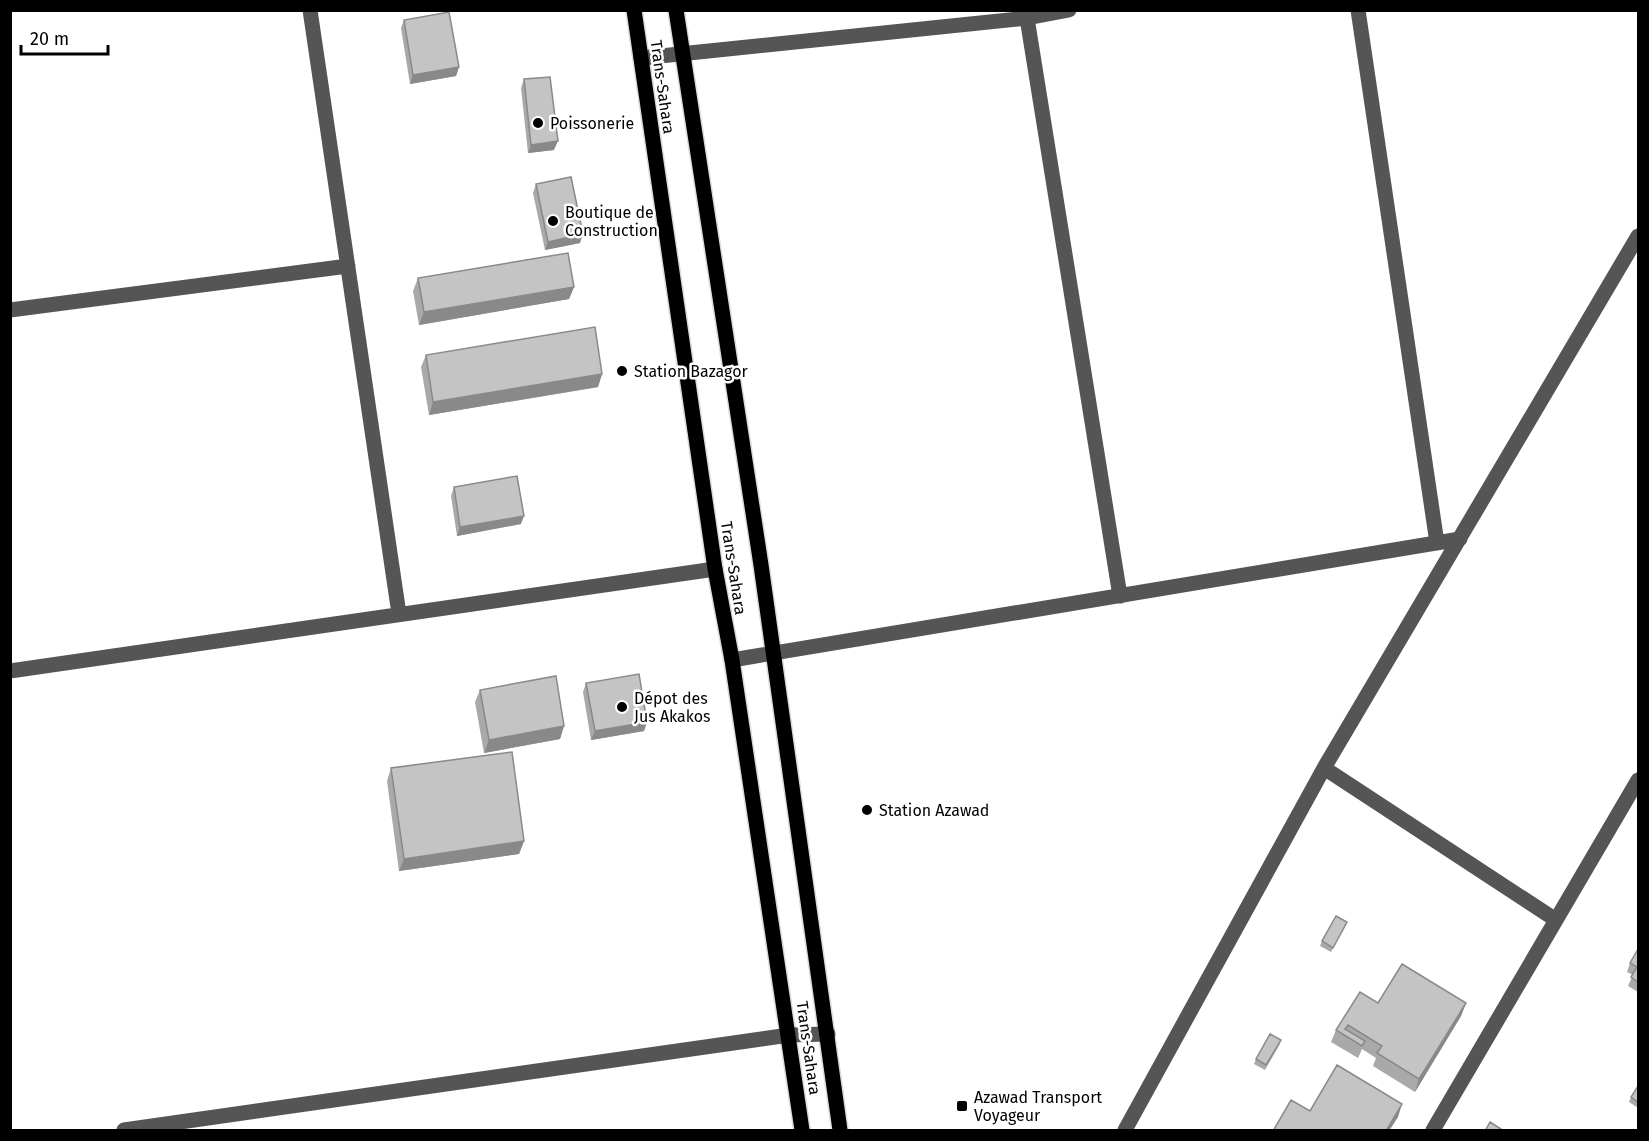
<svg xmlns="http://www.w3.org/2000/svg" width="1649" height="1141" viewBox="0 0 1649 1141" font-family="'Fira Sans',sans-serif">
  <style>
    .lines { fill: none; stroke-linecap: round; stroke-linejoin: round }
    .major-casing { stroke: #dbdbdb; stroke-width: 18 }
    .minor { stroke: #555; stroke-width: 15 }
    .major { stroke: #000; stroke-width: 15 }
    .wall { fill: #a9a9a9 }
    .shaded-wall { fill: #898989 }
    .building { fill: #c4c4c4; stroke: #898989; stroke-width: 1.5 }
    .poi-dot { fill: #000; stroke: #fff; stroke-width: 2 }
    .labels { text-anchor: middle; stroke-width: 5; stroke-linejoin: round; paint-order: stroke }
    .street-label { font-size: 16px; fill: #000; stroke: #fff }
    .poi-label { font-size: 16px; fill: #000; stroke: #fff; text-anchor: start }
  </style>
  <rect width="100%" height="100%" fill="#fff"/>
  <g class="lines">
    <!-- major casing -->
    <g class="major-casing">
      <path id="major" d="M634 10 715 569 732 660 802 1130
        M676 10 761 565 840 1130"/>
    </g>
    <!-- minor -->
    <path class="minor" d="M310 10 399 614
      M1358 10 1437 543
      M1027 18 1120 596
      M641 58 1027 18 1069 10
      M10 310 348 266
      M732 660 1460 539
      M10 671 715 569
      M1324 768 1556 920
      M124 1130 789 1035 828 1034
      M1125 1130 1324 768 1638 236
      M1433 1130 1638 780"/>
    <!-- major -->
    <use href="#major" class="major"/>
  </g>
  <!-- wall -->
  <path class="wall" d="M404 20 459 67 456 76 410 84 401 28Z
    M524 79 554 150 528 153 521 88Z
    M536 184 580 243 545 250 533 193Z
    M418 278 574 287 569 299 419 325 413 291Z
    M426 355 602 374 598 387 429 415 421 367Z
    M454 487 521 524 457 536 451 496Z
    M586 683 647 722 644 731 591 740 583 692Z
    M480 690 564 726 560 739 484 753 475 702Z
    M391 768 524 841 519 854 399 871 387 781Z
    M1347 922 1331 952 1320 946 1322 941Z
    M1638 949V992L1628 986 1633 975 1627 972 1630 963Z
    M1378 1003H1466L1461 1016 1415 1092 1373 1066 1376 1058 1362 1049 1358 1058 1331 1042 1336 1030Z
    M1280 1044 1265 1070 1254 1064 1256 1059Z
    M1638 1086V1108L1629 1102 1631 1097Z"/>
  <!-- shaded-wall -->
  <path class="shaded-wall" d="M459 67 456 76 410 84 413 75Z
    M558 141 554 150 528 153 531 145Z
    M583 234 580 243 545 250 548 242Z
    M574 287 569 299 419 325 424 312Z
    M602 374 598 387 429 415 433 402Z
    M524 516 521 524 457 536 460 527Z
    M647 722 644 731 591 740 595 731Z
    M564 726 560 739 484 753 489 740Z
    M524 841 519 854 399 871 404 859Z
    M1466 1003 1461 1016 1415 1092 1419 1079Z
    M1402 1104 1398 1117 1389 1131H1386Z"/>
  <!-- building -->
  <path class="building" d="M449 12 459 67 413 75 404 20Z
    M550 77 558 141 531 145 524 79Z
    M571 177 583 234 548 242 536 184Z
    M568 253 574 287 424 312 418 278Z
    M595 327 602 374 433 402 426 355Z
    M517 476 524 516 460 527 454 487Z
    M639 674 647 722 595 731 586 683Z
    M556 676 564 726 489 740 480 690Z
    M512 752 524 841 404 859 391 768Z
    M1336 916 1347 922 1333 948 1322 941Z
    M1638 949V982L1631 977 1637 967 1630 963Z
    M1402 964 1466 1003 1419 1079 1377 1053 1382 1046 1348 1025 1345 1029 1365 1041 1362 1046 1336 1030 1360 992 1378 1003Z
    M1270 1034 1281 1040 1266 1065 1256 1059Z
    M1337 1065 1402 1104 1386 1131H1273L1291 1100 1310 1111Z
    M1638 1086V1102L1631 1097Z
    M1490 1122 1504 1131H1485Z"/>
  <!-- markers -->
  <g class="poi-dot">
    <circle cx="538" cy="123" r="6"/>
    <circle cx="553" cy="221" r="6"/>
    <circle cx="622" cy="371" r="6"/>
    <circle cx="622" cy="707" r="6"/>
    <circle cx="867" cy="810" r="6"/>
    <rect x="956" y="1100" width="12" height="12" rx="3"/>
  </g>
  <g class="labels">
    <!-- street labels -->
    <g class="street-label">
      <text transform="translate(663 87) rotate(82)" y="6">Trans-Sahara</text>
      <text transform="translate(734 568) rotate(81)" y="6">Trans-Sahara</text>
      <text transform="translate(809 1048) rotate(82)" y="6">Trans-Sahara</text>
    </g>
    <!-- poi labels -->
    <g class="poi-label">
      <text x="550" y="129">Poissonerie</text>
      <text x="565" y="218">Boutique de<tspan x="565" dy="18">Construction</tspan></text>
      <text x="634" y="377">Station Bazagor</text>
      <text x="634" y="704">Dépot des<tspan x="634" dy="18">Jus Akakos</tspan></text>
      <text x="879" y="816">Station Azawad</text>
      <text x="974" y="1103">Azawad Transport<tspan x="974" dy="18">Voyageur</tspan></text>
    </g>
  </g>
  <!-- border -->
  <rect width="1649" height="1141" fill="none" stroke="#000000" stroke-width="24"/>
  <!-- scale -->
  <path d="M21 45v9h87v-9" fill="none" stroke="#000000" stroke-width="3"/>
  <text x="30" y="45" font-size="18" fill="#000000" stroke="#ffffff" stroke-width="4.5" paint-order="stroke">20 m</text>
</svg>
